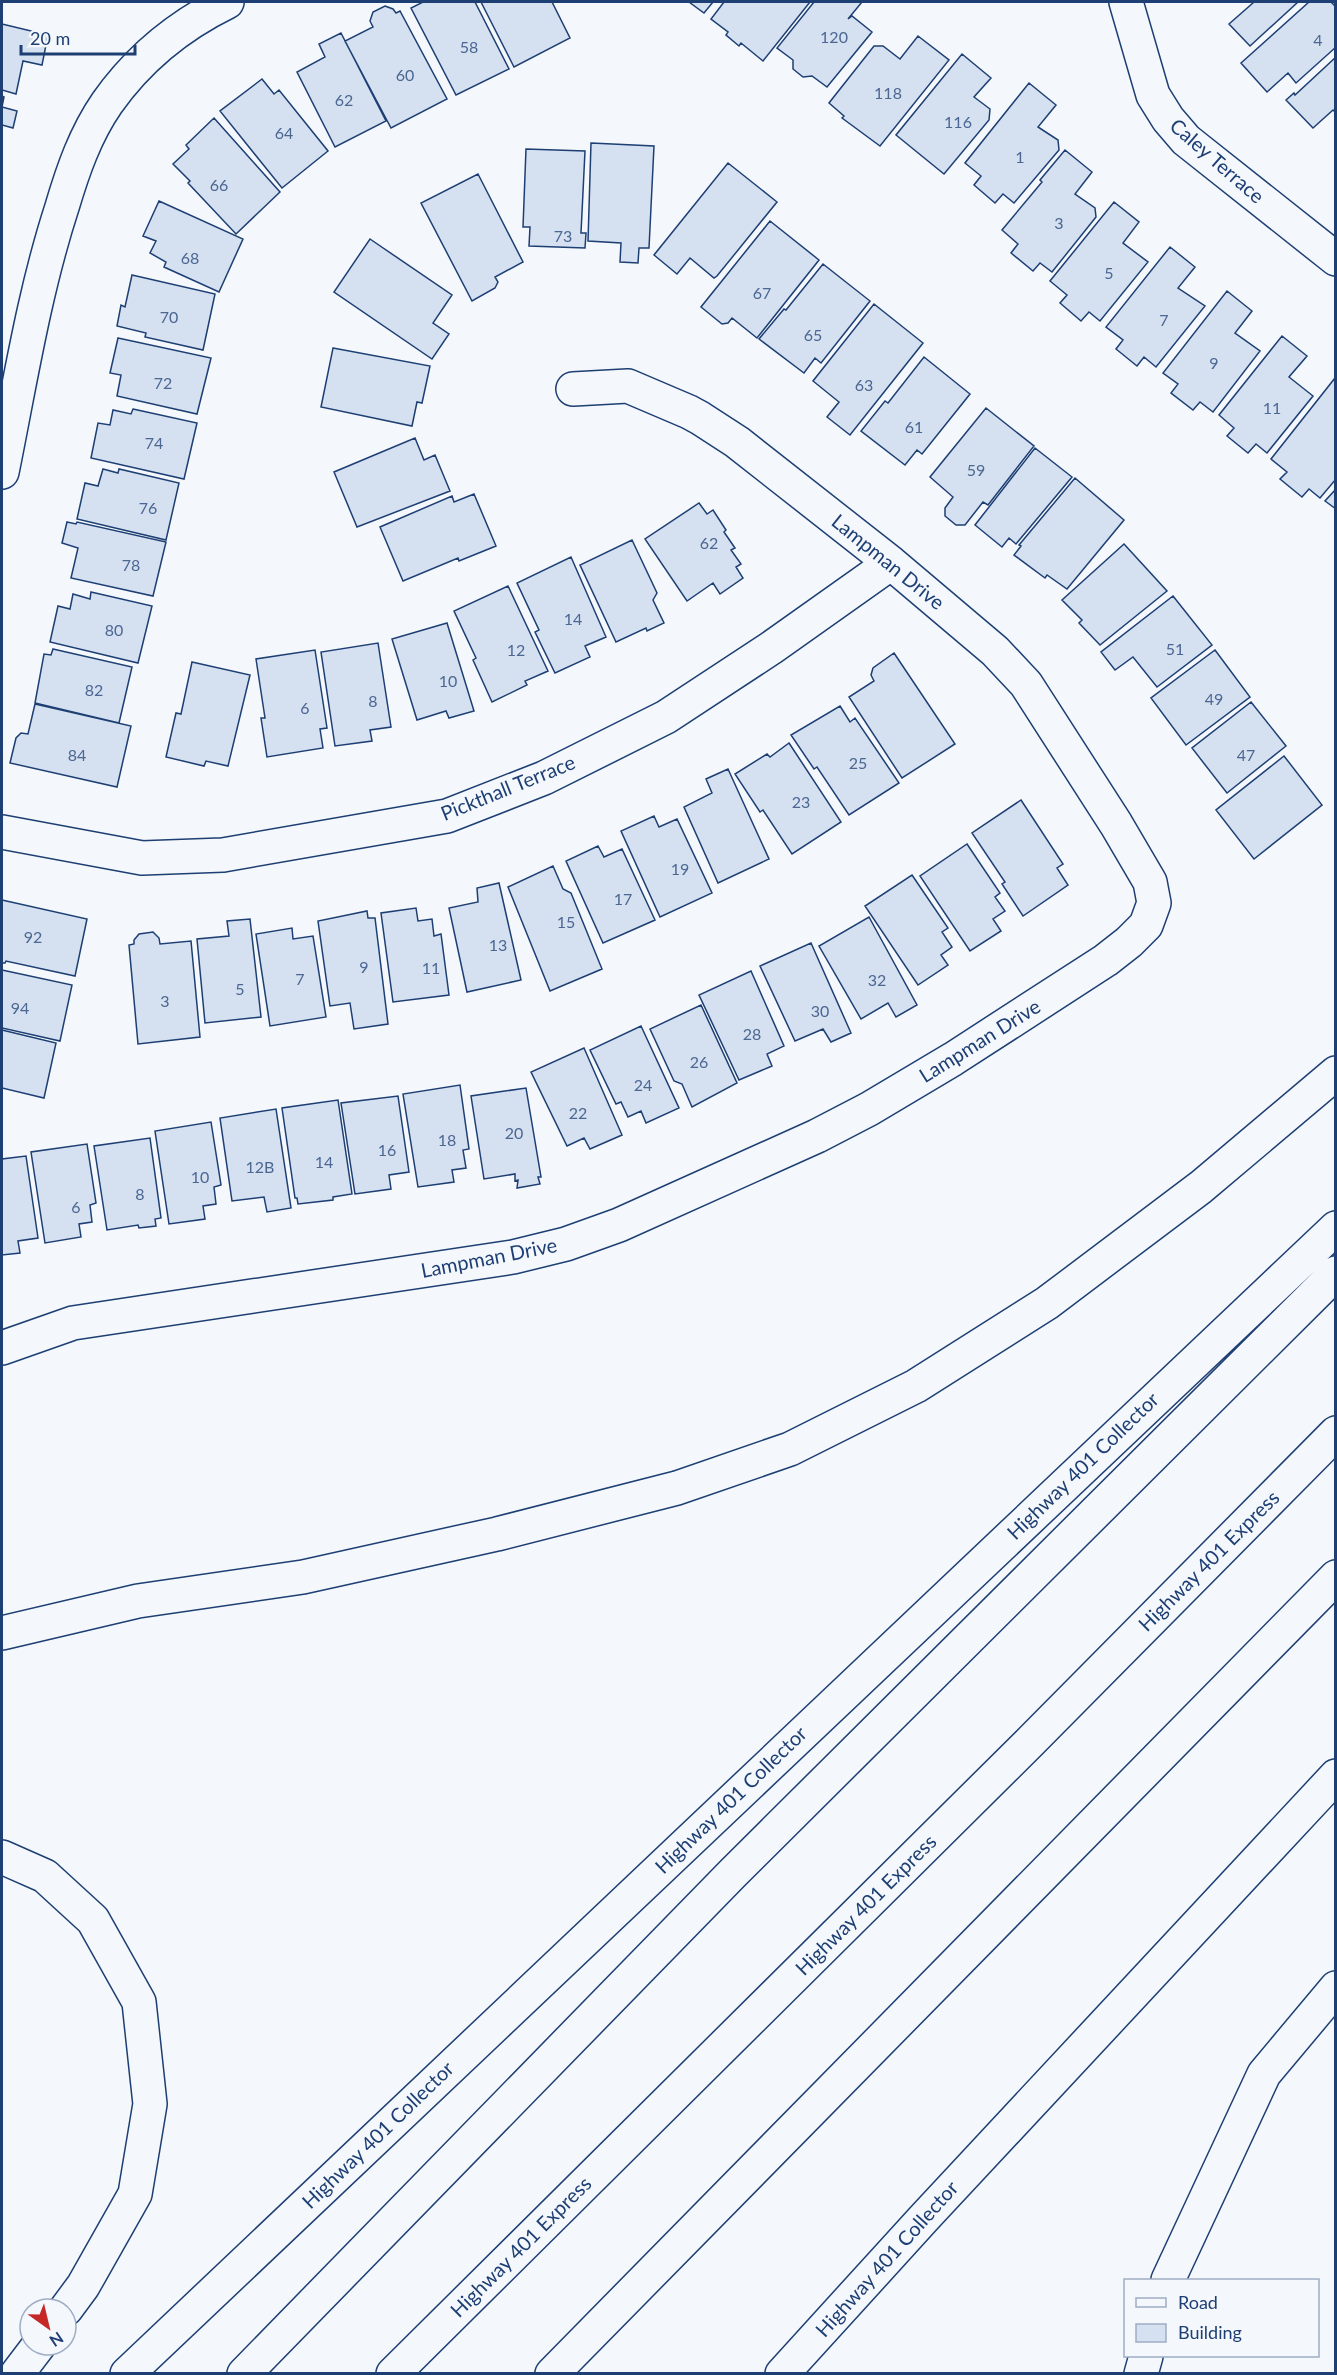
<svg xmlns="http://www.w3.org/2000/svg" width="1337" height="2375" viewBox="0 0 1337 2375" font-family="Lato,sans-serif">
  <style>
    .building { fill: #d5e0f0; stroke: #1d3f73; stroke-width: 1.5 }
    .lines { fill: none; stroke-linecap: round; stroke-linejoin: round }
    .street-casing { stroke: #1d3f73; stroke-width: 36 }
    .highway-casing { stroke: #1d3f73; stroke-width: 36 }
    .street { stroke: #f4f7fb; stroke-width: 33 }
    .highway { stroke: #f4f7fb; stroke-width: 33 }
    .labels { text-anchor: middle; stroke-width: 4.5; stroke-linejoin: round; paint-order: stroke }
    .number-label { font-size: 16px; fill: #4b6792 }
    .street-label { font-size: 20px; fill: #1d3f73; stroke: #f4f7fb }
  </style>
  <rect width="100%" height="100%" fill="#f4f7fb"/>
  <!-- building -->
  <path class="building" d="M423 2H475L509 69 456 95 411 8Z
    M481 2H552L570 38 514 67Z
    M689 2H713L704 13Z
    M724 2H810L763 61 741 43 739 46 726 35 728 32 711 19Z
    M814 2H862L848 19 852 16 872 32 827 87 812 76 803 77 793 69V60L777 48Z
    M1254 2H1253H1298L1250 46 1229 24Z
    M1309 2H1331L1336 7V47L1296 83 1288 73 1267 92 1241 63Z
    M385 6 393 9 396 13 400 11 447 99 391 128 345 41 373 27 370 21 373 12Z
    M2 24 48 35 42 65 23 61 16 94 2 90Z
    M341 33 386 121 335 147 297 72 325 57 319 44Z
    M918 36 949 60 880 146 842 118 844 116 829 103 874 46H883L900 59Z
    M962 54 991 78 974 97 990 109 989 120 944 174 896 135Z
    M1336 57V113L1333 110 1313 128 1286 100 1294 93 1295 95Z
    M262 79 274 94 279 90 328 151 282 188 220 111Z
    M1029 83 1056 105 1038 127 1058 140 1059 150 1014 203 1003 194 995 203 974 185 981 176 965 163Z
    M2 96 4 97 2 107 17 111 13 128 2 125Z
    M214 118 280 192 236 234 188 183 190 181 173 164 189 149 186 145Z
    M591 143 654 146 649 248H639L638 263 620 262 621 243 588 241Z
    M526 149 585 151 581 233H586L585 248 529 246 530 227H523Z
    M1065 150 1092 172 1075 194 1095 208 1096 217 1052 272 1040 263 1033 271 1011 253 1018 244 1002 230 1042 182 1040 180Z
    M728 163 777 202 717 276 714 278 690 258 677 274 654 255Z
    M478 174 523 262 495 277 498 282 495 288 472 301 421 203Z
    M159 201 243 239 219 292 164 267 166 262 150 253 156 241 143 236Z
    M1114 202 1139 222 1123 243 1148 262 1100 321 1089 312 1081 321 1060 303 1067 295 1050 281Z
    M770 221 819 260 757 338 732 318 728 323 722 324 701 307Z
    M370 239 452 295 433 323 449 334 432 359 334 292Z
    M1170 247 1195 267 1178 288 1205 306 1156 367 1144 357 1137 366 1116 349 1123 340 1106 327Z
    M823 264 870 301 821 363 815 358 804 373 759 339 784 309 786 310Z
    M132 275 215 294 203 350 145 337 146 333 117 326 121 305 125 307Z
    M1227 291 1252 311 1235 333 1260 351 1213 412 1200 402 1193 410 1171 393 1178 384 1163 373Z
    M874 304 923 343 850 435 827 417 839 402 813 381Z
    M1282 336 1307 356 1289 377 1313 396 1267 453 1256 444 1248 453 1227 436 1234 428 1219 415Z
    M118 338 211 358 197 414 117 396 121 375 110 373Z
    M333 348 430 366 422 403 417 402 412 426 321 407Z
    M924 357 970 394 922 454 917 450 905 465 861 431 885 401 888 403Z
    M1335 378 1336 479 1320 498 1309 489 1302 497 1280 479 1287 472 1271 459Z
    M986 408 1034 446 988 505 983 502 965 525H956L945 516V508L953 497 930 477Z
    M133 409 197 423 184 479 91 458 98 423 110 425 113 410 131 414Z
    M415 438 424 460 435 455 450 491 357 527 334 472Z
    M1035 448 1072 477 1016 544 1009 538 1002 547 975 525Z
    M103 469 118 473 119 469 179 483 166 540 77 519 85 483 98 486Z
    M1075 478 1124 520 1067 589 1047 575 1045 578 1014 555 1021 546 1019 545Z
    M1336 489V509L1325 501Z
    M474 494 496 546 459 561 458 558 403 581 380 527 452 496 454 502Z
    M699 503 707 514 713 510 726 530 724 532 735 548 731 550 741 564 736 567 743 578 720 594 713 583 687 601 645 539Z
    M67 522 76 524 77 522 166 542 153 596 71 578 78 548 62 543Z
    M632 540 657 593 653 600 664 623 647 631 646 628 616 642 580 565Z
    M1124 544 1167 591 1100 645 1079 623 1082 620 1062 600Z
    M571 557 606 637 585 646 590 657 555 673 535 632 539 630 517 583Z
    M508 586 548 671 525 681 527 685 492 702 473 660 476 658 454 611Z
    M91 592 152 606 138 663 50 642 58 606 70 609 73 594 90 599Z
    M1173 596 1212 645 1157 687 1133 657 1115 670 1101 652Z
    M447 623 474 711 449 718 446 711 417 720 392 639Z
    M378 643 391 727 370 730 372 741 335 746 321 652Z
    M53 649 132 667 119 723 35 703 44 654 51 655Z
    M315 650 327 728 320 729 323 748 267 757 261 718H265L256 659Z
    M1215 650 1250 697 1186 745 1151 698Z
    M894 653 955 744 902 778 849 697 874 681 871 675 873 668Z
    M192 662 250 675 228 766 206 761 204 766 166 757 176 713 181 714Z
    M1251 702 1286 746 1227 793 1192 748Z
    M35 704 131 726 117 787 10 763 16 738 21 733 28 734Z
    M840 706 850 722 855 718 899 783 849 815 817 767 814 769 791 735Z
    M789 743 841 822 792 854 763 810 760 812 735 774 767 754 770 757Z
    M1284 756 1322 805 1254 859 1216 810Z
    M728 769 769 859 718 883 684 807 712 793 706 779Z
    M1021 800 1063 864 1057 868 1068 885 1023 916 1002 884 1005 882 972 833Z
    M654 816 659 827 677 819 712 893 660 917 621 831Z
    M967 844 1000 893 995 897 1005 911 993 919 1001 931 970 951 920 876Z
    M598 846 604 857 622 849 655 920 603 943 566 861Z
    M553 866 563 889 571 893 602 969 550 991 508 887Z
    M912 875 948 928 942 932 952 947 941 955 948 965 918 985 865 906Z
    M499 883 521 980 467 992 449 908 478 902 477 888Z
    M2 900 87 919 75 976 6 961 5 963H2Z
    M416 908 418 921 432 919 434 936 441 934 449 995 393 1002 381 913Z
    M367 911 368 918H375L388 1024 354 1029 350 1003 330 1006 318 921Z
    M869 917 917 1005 896 1017 888 1003 861 1019 819 946Z
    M250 919 261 1017 205 1023 197 939 229 936 227 921Z
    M292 928 293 939 313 936 326 1017 270 1026 256 934Z
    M153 932 159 938 160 944 191 941 200 1037 138 1044 129 945 134 944V940L139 934Z
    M811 943 851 1033 831 1042 823 1029 795 1041 760 966Z
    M2 970 72 985 60 1041 2 1028Z
    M751 971 784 1046 767 1054 772 1066 739 1080 699 995Z
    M701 1005 737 1083 692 1107 682 1084 674 1081 650 1029Z
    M641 1026 679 1108 646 1123 641 1111 628 1117 621 1102 616 1104 590 1050Z
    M2 1030 56 1043 44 1098 2 1088Z
    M584 1048 622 1135 590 1149 584 1138 567 1146 531 1072Z
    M460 1085 469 1149 463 1150 466 1168 452 1170 454 1182 418 1187 403 1094Z
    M526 1088 541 1177H538L540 1184 517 1188 518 1180 515 1181V1174L484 1179 471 1096Z
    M398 1096 409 1172 389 1175 391 1189 355 1194 341 1103Z
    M338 1100 352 1194 333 1197V1200L298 1204 297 1198H295L282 1108Z
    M276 1109 291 1208 267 1212 264 1197 232 1201 220 1118Z
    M211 1122 221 1185 214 1187 216 1204 203 1206 205 1219 169 1224 155 1131Z
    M150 1138 161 1218 155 1219 156 1226 139 1228 138 1225 107 1230 94 1146Z
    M87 1144 96 1203 90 1205 92 1222 79 1224 81 1237 45 1243 31 1152Z
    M26 1156 38 1238 18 1241 20 1253 2 1255V1159Z"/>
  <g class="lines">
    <!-- street casing -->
    <g class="street-casing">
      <path id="street" d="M1126 2 1153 95 1168 119 1186 140 1336 259
        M2 472C20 383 34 293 62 207 73 170 85 135 107 103 138 59 180 25 227 2
        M2 832 142 858 223 855 447 816 544 778 666 717 771 648 891 563
        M2 1348 73 1323 513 1257 566 1244 619 1225 817 1136 869 1109 953 1059 1106 960 1129 942 1146 925 1154 903 1150 882 1116 824 1026 684 995 651 891 563 737 442 700 418 689 412 628 386 573 389"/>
    </g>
    <!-- highway casing -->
    <g class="highway-casing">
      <path id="highway" d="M2 1633 138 1601 303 1577 497 1534 677 1488 790 1449 916 1386 1047 1303 1201 1187 1336 1073
        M2 1857 45 1876 93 1920 139 2002 150 2104 135 2194 83 2286 66 2309
        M1168 2280 1264 2074 1336 1988
        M17 2374 39 2345
        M127 2374 1336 1228
        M244 2374 733 1873 1336 1273
        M393 2374 1030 1742 1336 1433
        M552 2374 1336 1577
        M782 2374 924 2218 1336 1776
        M1141 2374 1146 2356"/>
    </g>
    <!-- street -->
    <use href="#street" class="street"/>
    <!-- highway -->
    <use href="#highway" class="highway"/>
  </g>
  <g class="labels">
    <!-- number labels -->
    <g class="number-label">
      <text x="834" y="43">120</text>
      <text x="1318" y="46">4</text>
      <text x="469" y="53">58</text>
      <text x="405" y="81">60</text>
      <text x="888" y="99">118</text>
      <text x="344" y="106">62</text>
      <text x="958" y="128">116</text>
      <text x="284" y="139">64</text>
      <text x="1020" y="163">1</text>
      <text x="219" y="191">66</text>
      <text x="1059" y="229">3</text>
      <text x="563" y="242">73</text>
      <text x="190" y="264">68</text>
      <text x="1109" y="279">5</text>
      <text x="762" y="299">67</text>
      <text x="169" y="323">70</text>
      <text x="1164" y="326">7</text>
      <text x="813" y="341">65</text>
      <text x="1214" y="369">9</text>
      <text x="163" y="389">72</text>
      <text x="864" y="391">63</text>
      <text x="1272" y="414">11</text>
      <text x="914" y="433">61</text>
      <text x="154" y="449">74</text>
      <text x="976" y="476">59</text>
      <text x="148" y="514">76</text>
      <text x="709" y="549">62</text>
      <text x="131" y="571">78</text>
      <text x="573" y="625">14</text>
      <text x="114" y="636">80</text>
      <text x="1175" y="655">51</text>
      <text x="516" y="656">12</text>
      <text x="448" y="687">10</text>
      <text x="94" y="696">82</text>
      <text x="1214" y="705">49</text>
      <text x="373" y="707">8</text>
      <text x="305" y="714">6</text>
      <text x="77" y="761">84</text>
      <text x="1246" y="761">47</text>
      <text x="858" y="769">25</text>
      <text x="801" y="808">23</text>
      <text x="680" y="875">19</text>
      <text x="623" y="905">17</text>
      <text x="566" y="928">15</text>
      <text x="33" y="943">92</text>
      <text x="498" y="951">13</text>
      <text x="364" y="973">9</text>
      <text x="431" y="974">11</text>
      <text x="300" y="985">7</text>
      <text x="877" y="986">32</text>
      <text x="240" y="995">5</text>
      <text x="165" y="1007">3</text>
      <text x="20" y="1014">94</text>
      <text x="820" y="1017">30</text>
      <text x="752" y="1040">28</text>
      <text x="699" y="1068">26</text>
      <text x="643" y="1091">24</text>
      <text x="578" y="1119">22</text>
      <text x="514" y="1139">20</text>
      <text x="447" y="1146">18</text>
      <text x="387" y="1156">16</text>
      <text x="324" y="1168">14</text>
      <text x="260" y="1173">12B</text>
      <text x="200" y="1183">10</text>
      <text x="140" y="1200">8</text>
      <text x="76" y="1213">6</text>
    </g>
    <!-- street labels -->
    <g class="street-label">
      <text transform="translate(1217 161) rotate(41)" y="7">Caley Terrace</text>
      <text transform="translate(888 562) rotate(39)" y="7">Lampman Drive</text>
      <text transform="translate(508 788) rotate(-22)" y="7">Pickthall Terrace</text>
      <text transform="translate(980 1041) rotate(-32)" y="7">Lampman Drive</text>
      <text transform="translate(489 1258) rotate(-11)" y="7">Lampman Drive</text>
      <text transform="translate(1083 1466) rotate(-44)" y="7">Highway 401 Collector</text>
      <text transform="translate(1209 1561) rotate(-45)" y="7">Highway 401 Express</text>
      <text transform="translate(731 1800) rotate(-44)" y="7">Highway 401 Collector</text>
      <text transform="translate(866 1905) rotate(-45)" y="7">Highway 401 Express</text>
      <text transform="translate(378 2135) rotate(-44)" y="7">Highway 401 Collector</text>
      <text transform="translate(521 2247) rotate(-45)" y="7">Highway 401 Express</text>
      <text transform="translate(887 2259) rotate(-48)" y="7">Highway 401 Collector</text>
    </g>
  </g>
  <!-- border -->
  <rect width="1337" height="2375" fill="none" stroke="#1d3f73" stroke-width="6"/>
  <!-- legend -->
  <rect x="1124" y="2279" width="195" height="78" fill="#f4f7fb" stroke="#9eadc5" stroke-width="1.5"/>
  <rect x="1136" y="2298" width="30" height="9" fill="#f4f7fb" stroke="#9eadc5" stroke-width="1.5"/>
  <text x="1178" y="2309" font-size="18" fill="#1d3f73">Road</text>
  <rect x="1136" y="2324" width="30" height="18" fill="#d5e0f0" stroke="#9eadc5" stroke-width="1.5"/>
  <text x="1178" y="2339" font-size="18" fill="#1d3f73">Building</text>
  <!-- north arrow -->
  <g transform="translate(48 2327) rotate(146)"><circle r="28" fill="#f4f7fb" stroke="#9eadc5" stroke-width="1.5"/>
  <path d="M0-4.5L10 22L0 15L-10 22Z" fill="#c62828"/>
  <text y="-9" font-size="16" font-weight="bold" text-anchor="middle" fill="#1d3f73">N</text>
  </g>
  <!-- scale -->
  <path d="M21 45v9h114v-9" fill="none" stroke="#1d3f73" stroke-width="3"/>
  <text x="30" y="45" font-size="18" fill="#1d3f73" stroke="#f4f7fb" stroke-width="4.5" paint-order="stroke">20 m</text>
</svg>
